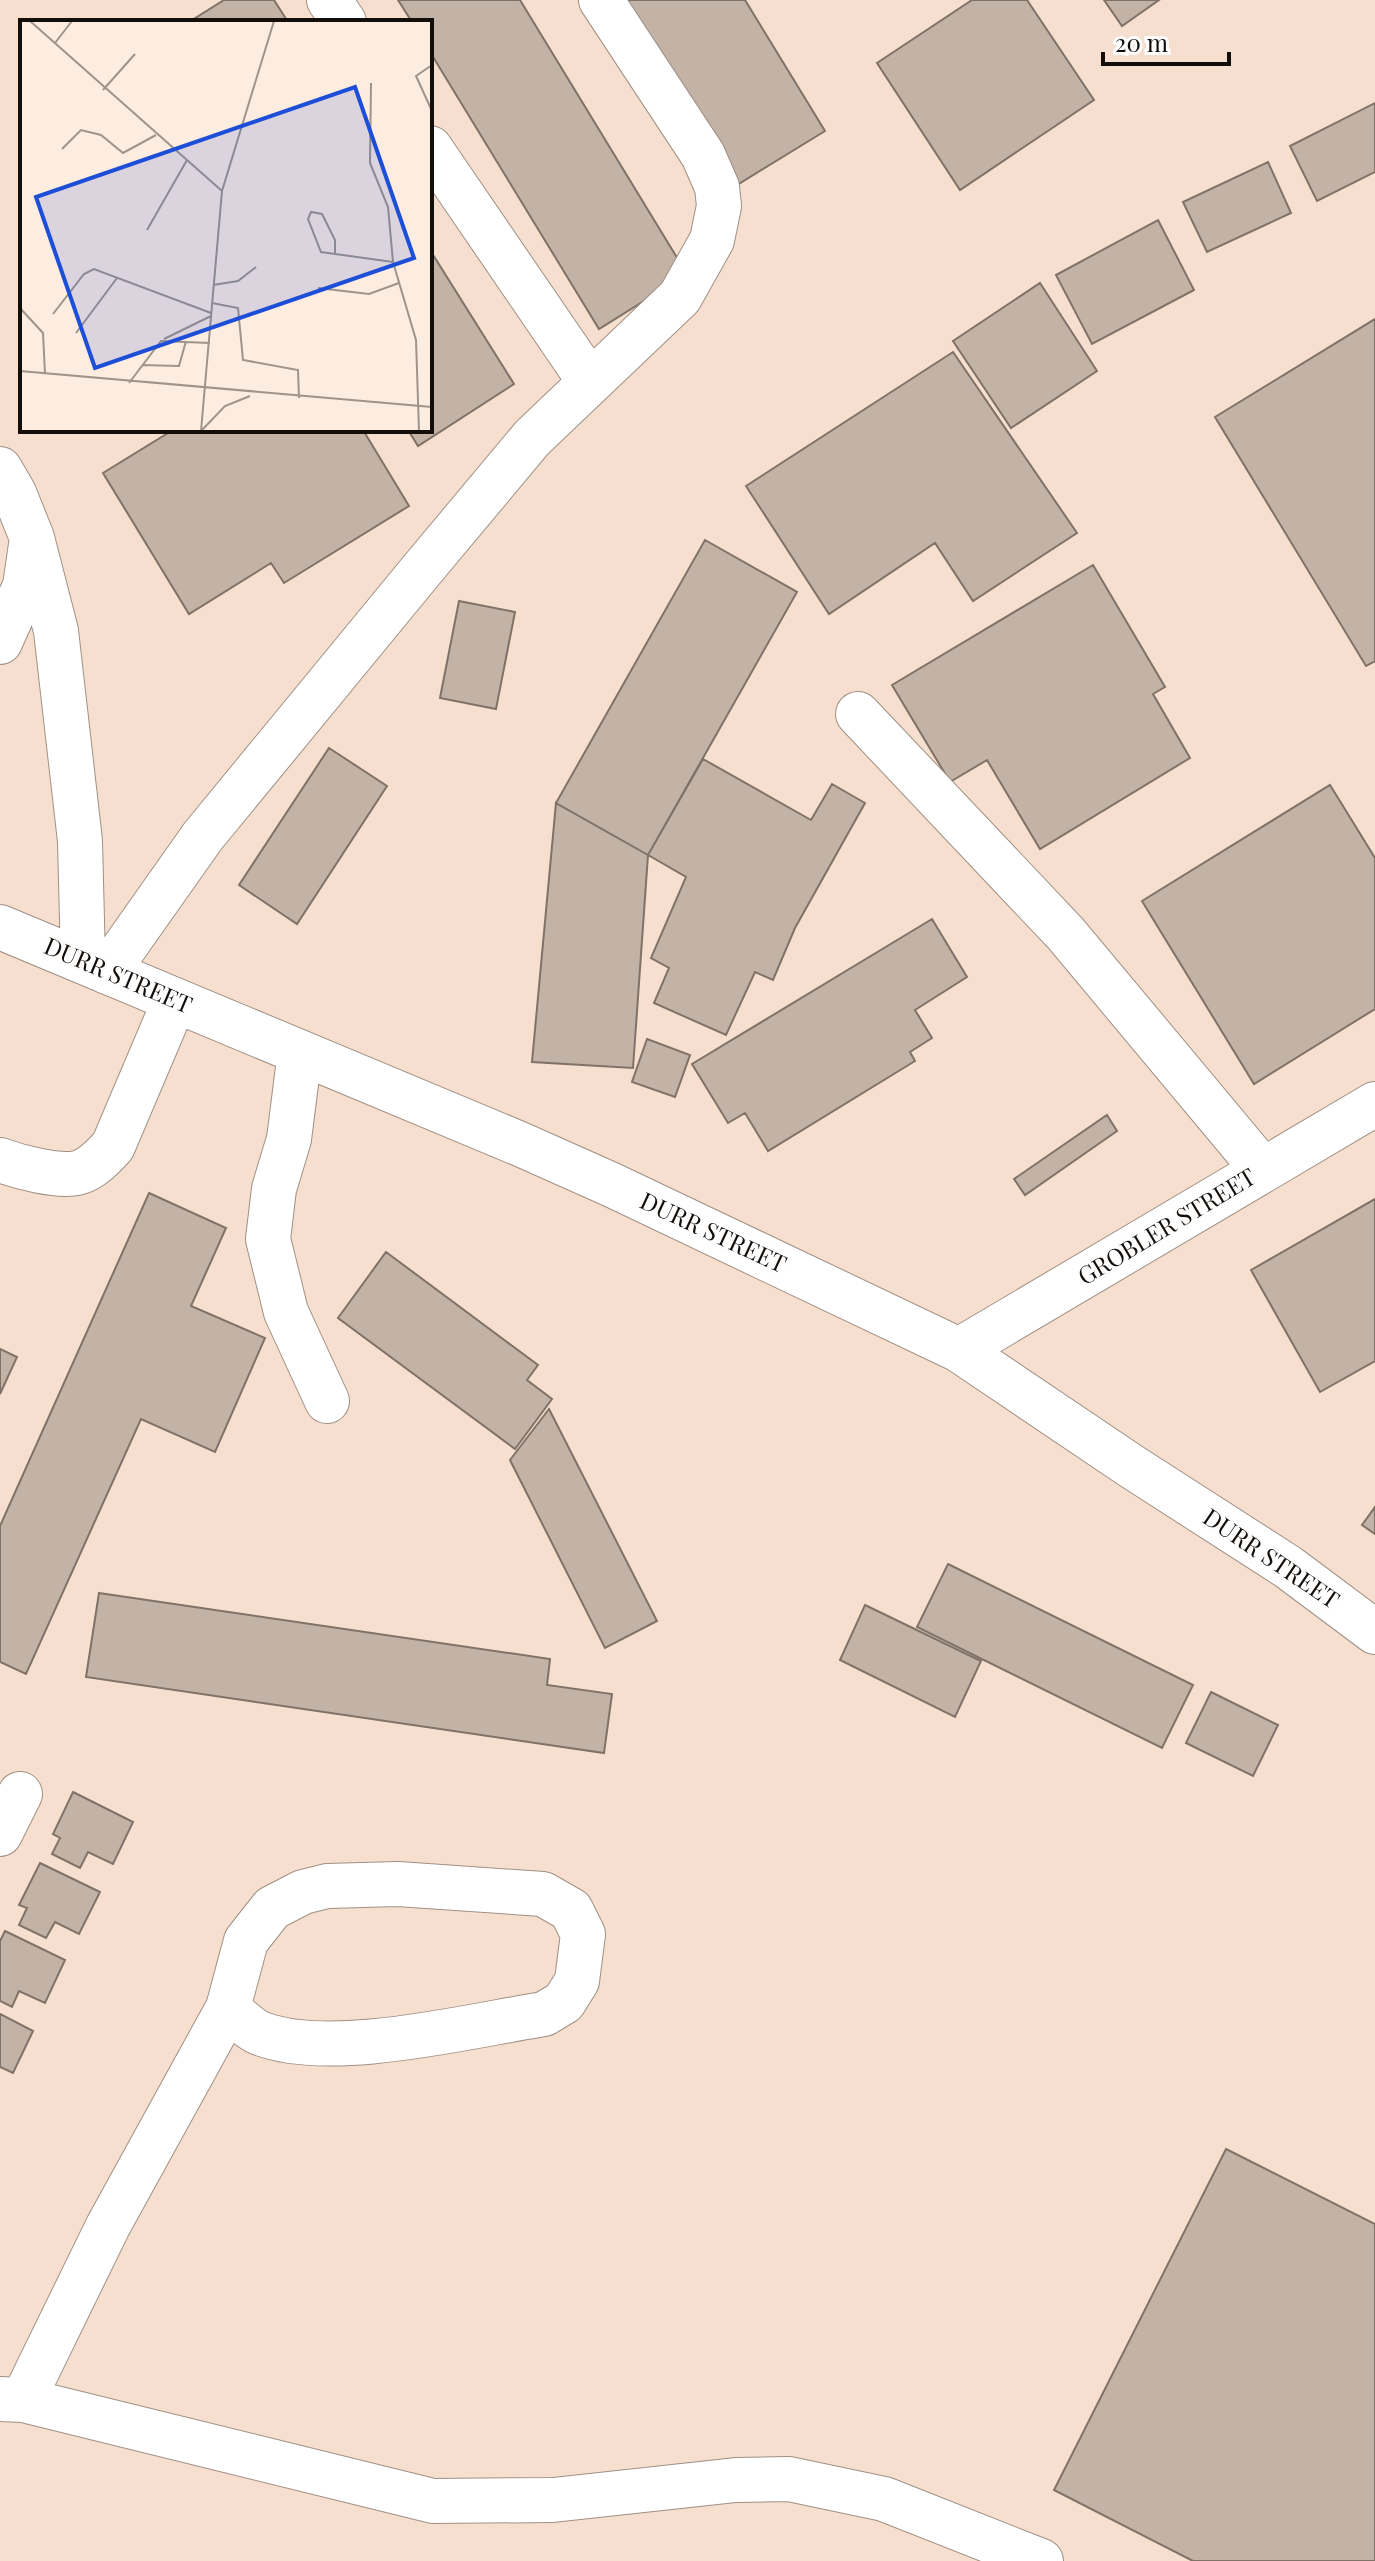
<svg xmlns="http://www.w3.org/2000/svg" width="1375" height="2561" viewBox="0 0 1375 2561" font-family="'Playfair Display',serif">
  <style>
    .built { fill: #f6dfce; fill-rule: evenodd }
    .building { fill: #c3b3a7; stroke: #807267; stroke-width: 2 }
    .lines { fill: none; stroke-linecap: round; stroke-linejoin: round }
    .minor-casing { stroke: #a09085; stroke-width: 46 }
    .minor { stroke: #fff; stroke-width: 44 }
    .labels { text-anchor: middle; stroke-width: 6; stroke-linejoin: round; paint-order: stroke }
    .street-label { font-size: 24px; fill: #130e0a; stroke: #fdfdfd }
    .inset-road { fill: none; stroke: #9f938a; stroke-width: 2 }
    .view { fill: #1d4ed8; fill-opacity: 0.15; stroke: #1d4ed8; stroke-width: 4 }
    .inset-edge { fill: none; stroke: #130e0a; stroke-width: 4 }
  </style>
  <rect width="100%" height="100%" fill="#fdece0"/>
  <!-- built -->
  <path class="built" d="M0 0H1375V2561H0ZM22 22H430V430H22Z"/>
  <!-- building -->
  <path class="building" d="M224 0H274L288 22H189Z
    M398 0H520L687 274 599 329 430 52V22H412Z
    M617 0H745L825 131 732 188Z
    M972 0H1027L1094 100 960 190 877 63Z
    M1104 0H1159L1122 26Z
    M1375 103V172L1317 201 1290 146Z
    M1268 162 1291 213 1207 252 1183 202Z
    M1158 220 1194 290 1092 344 1056 275Z
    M430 250 514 384 418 446 408 430H430Z
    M1040 283 1097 371 1011 428 953 341Z
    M1375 319V661L1366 666 1215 417Z
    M953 352 1077 533 973 601 935 543 829 614 746 486Z
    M173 430H363L409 506 284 583 271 563 189 614 103 473Z
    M705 540 797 592 648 855 556 803Z
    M1093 565 1165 687 1153 694 1190 758 1040 849 987 760 950 782 892 685Z
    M459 601 515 612 496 709 440 698Z
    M329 748 387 786 297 924 239 885Z
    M703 759 811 820 832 784 865 803 795 928 773 980 755 972 726 1035 654 1003 669 968 651 958 686 877 648 855Z
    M1330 785 1375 858V1009L1254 1084 1142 901Z
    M556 803 648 855 633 1068 532 1062Z
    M932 919 967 977 915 1010 932 1038 910 1052 915 1061 768 1151 745 1113 728 1123 692 1064Z
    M647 1039 690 1055 675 1097 632 1082Z
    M1107 1115 1117 1131 1025 1195 1014 1179Z
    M149 1193 226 1228 191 1306 265 1338 215 1452 141 1419 26 1674 0 1662V1526Z
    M1375 1199V1361L1320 1392 1251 1270Z
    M386 1252 538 1365 527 1380 552 1399 515 1449 338 1318Z
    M0 1349 17 1357 0 1394Z
    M549 1409 657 1621 605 1648 510 1460Z
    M1375 1507V1534L1362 1525Z
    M948 1564 1193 1685 1162 1748 917 1627Z
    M99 1593 550 1659 547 1685 612 1694 604 1753 86 1677Z
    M865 1605 981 1661 955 1717 840 1660Z
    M1211 1692 1278 1725 1253 1776 1186 1743Z
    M73 1792 133 1822 113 1864 88 1852 80 1868 52 1854 60 1838 53 1834Z
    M40 1863 100 1892 79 1934 55 1922 46 1938 19 1925 27 1908 19 1905Z
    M5 1931 65 1960 45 2003 19 1991 12 2007 0 2001V1941Z
    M0 2014 33 2031 13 2073 0 2067Z
    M1226 2149 1375 2224V2561H1193L1054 2490Z"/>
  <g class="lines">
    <!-- minor casing -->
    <g class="minor-casing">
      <path id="minor" d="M329 0 344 22
        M430 148 590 382
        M0 469 14 493 32 538 25 586 0 642
        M32 538 56 631 80 841 83 961
        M858 714 1066 934 1263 1170
        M0 927 520 1144 612 1185 959 1350 1131 1466 1288 1567 1375 1632
        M107 972 203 836 420 572 532 438 680 297 712 240 719 206 717 187 703 155 601 0
        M300 1052 289 1139 274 1189 268 1239 286 1312 327 1401
        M0 1160C19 1167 57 1177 77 1173 91 1170 104 1156 113 1146L175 1000
        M959 1350 1375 1104
        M0 1834 20 1794
        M0 2399 23 2400 433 2501 553 2500 736 2480 789 2479 884 2499 1041 2561
        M23 2400 108 2226 228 2008 246 1941 272 1908 303 1892 327 1886 398 1884 543 1894 571 1910 583 1934 577 1981 564 2002 544 2014C468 2026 333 2060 262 2034 250 2030 238 2017 228 2008"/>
    </g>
    <!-- minor -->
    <use href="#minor" class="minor"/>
  </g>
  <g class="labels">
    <!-- street labels -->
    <g class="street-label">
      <text transform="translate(118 976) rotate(23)" y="8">DURR STREET</text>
      <text transform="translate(1167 1227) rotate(-31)" y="8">GROBLER STREET</text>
      <text transform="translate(713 1233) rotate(25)" y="8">DURR STREET</text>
      <text transform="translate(1271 1559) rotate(34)" y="8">DURR STREET</text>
    </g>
  </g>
  <!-- overview -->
  <g transform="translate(20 20)">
    <rect width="412" height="412" fill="#fdece0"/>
    <path class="inset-road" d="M10 1 202 171M35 23 52 1M412 45 396 56 412 91M351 63 350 143 368 187 373 242 396 320 399 411M83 70 115 34M42 129 61 110 81 115 103 133 136 115M127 210 167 140M315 233V220L302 194 291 192 288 199 301 232 373 242M193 265 218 261 236 247M298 268 349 274 379 263M192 283 218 288 223 340 278 350 279 378M0 288 23 313 25 354M33 294 64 254 74 249 191 293M56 313 97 258M144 319 191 296M122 345 159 346 166 321M0 351 412 387M109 363 141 321 190 323M182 410 205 386 230 376M181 411 202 171 254 1"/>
    <path class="view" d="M335 67 394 238 75 348 16 177Z"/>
    <rect width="412" height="412" class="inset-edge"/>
  </g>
  <!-- scale -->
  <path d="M1103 52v12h126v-12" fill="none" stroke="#130e0a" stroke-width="4"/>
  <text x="1115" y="52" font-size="24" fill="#130e0a" stroke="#fdfdfd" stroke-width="6" paint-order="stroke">20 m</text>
</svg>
